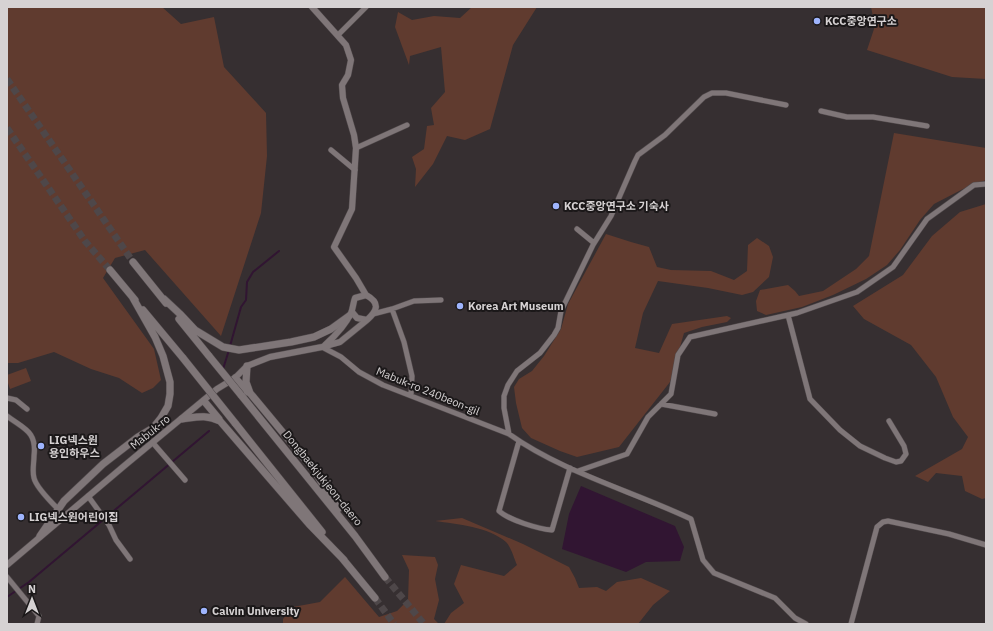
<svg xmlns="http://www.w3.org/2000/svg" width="993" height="631" viewBox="0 0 993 631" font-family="'IBM Plex Sans','Noto Sans KR',sans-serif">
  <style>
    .green { fill: #603b2f }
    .water { fill: #311532 }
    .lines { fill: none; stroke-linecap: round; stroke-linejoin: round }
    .stream { stroke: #311532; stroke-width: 2 }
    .secondary-tunnel { stroke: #4e4749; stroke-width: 7; stroke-dasharray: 7 3.5; stroke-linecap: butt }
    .minor-casing { stroke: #524b4d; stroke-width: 6 }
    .tertiary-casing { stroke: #524b4d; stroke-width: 7 }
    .secondary-casing { stroke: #524b4d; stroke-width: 8 }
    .minor { stroke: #7f7678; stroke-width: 5 }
    .tertiary { stroke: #7f7678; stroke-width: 6 }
    .secondary { stroke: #7f7678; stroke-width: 7 }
    .secondary-bridge-casing { stroke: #524b4d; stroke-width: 8; stroke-linecap: butt }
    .secondary-bridge { stroke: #7f7678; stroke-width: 7 }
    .poi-dot { fill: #9eb4fd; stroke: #1b1819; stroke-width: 1.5 }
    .labels { text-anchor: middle; stroke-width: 4; stroke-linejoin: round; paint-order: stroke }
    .poi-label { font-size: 11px; font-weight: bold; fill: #d6d2d3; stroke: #1b1819; text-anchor: start }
    .street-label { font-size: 11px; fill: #d6d2d3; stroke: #1b1819 }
  </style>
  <rect width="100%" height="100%" fill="#362f31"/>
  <!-- green -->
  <path class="green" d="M7 7H162L181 24 214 17 224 67 266 113 267 156 261 213 221 336 145 250 115 258 103 278 154 349 161 380 153 388 142 393 119 378 91 369 54 352 18 363H7Z
    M472 7H537L513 45 490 129 465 140 447 136 433 164 415 187 416 169 412 157 424 149 427 126 434 125 431 108 445 92 441 47 410 56 409 65 395 27 398 12 412 20 434 16 460 18Z
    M871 7H986V79L952 77 867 50 875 26Z
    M894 133 986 148V180L963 189 934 204 920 220 900 250 887 265 866 279 833 295 802 307 766 315 757 311 756 301 760 290 788 285 795 291 799 296 823 291 856 269 869 256Z
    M986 204V498L982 499 965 491 962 476 936 473 928 482 915 476 962 449 968 437 953 417 936 377 911 345 864 319 853 306 903 275 932 236 960 212Z
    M606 234 631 242 649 247 657 267 671 270 711 271 734 280 747 271 748 245 757 238 769 246 773 257 769 277 753 292 742 295 708 288 658 281 643 313 635 348 659 353 672 324 727 316 731 318 727 322 702 327 684 333 670 382 619 447 577 457 560 451 531 438 522 428 516 403 514 387 519 379 532 371 544 356 561 329 568 304Z
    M26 368 31 381 10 389 7 380V375Z
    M462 518 523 544 569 567 575 578 579 588 597 587 606 591 617 582 641 578 670 591 653 605 638 624H444L451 613 464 603 454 584 461 565 504 576 517 565C514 558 511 547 506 542 489 527 457 524 435 521Z
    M402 555 435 557 438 565 435 579 439 600 434 619 439 624H283V619L293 607 320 602 345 577 379 617 397 611 408 600 409 570Z"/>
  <!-- water -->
  <path class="water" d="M581 486 675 526 684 547 680 561 646 562 626 572 562 549 569 514Z"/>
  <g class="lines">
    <!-- stream -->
    <path class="stream" d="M230 346 241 307 246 300 247 282 253 272 279 251
      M223 369 229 350
      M7 597 29 582 209 431"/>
    <!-- secondary-tunnel -->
    <path class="secondary-tunnel" d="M7 79 133 262
      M7 128 85 241 110 270
      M385 577 424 624
      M375 598 394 624"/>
    <!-- minor casing -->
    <g class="minor-casing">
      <path id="minor" d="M338 35 366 7
        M821 111 847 117H873L927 126
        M356 148 407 125
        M331 150 355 170
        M577 229 594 243
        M392 309 404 342 412 376 411 395
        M373 314 392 309 414 301 441 300
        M788 315 810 399 840 430 860 446 885 458 896 462 901 461 906 454 904 446 889 421
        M322 347 341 357 359 372 383 385 509 434C562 472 632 491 691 519L703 560 714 573 775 598 795 618 806 624
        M7 398 16 400 27 409
        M661 404 715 414
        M7 416C24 429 37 431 34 456 34 463 32 471 34 478 36 487 51 502 58 509
        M509 434 504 408V396L508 385 517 371 540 353 554 335 558 328 561 311 593 245 611 216 635 161 638 155 665 135 704 97 712 93H726L786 105
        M519 441 499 511C509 520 538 529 552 530L570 468
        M153 443 185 480
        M578 471 627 454 648 417 671 394 678 355 690 337 797 313 857 292 893 267 927 219 974 185 986 184
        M88 496 109 525 116 540 130 559
        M7 577 39 616 37 624
        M851 624 877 527 883 522 888 521 949 534 986 545"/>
    </g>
    <!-- tertiary casing -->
    <g class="tertiary-casing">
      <path id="tertiary" d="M312 7 346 45 351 60 348 75 342 85 343 98 354 135 356 148 352 209 334 247 356 278 366 295
        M325 345C335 336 345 326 351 313 353 309 353 303 355 298L366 295C381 303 377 311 367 320L357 318 352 312
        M7 565 124 466 217 389 235 378 247 366 270 357 322 347 340 342 367 320"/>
    </g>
    <!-- secondary casing -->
    <g class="secondary-casing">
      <path id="secondary" d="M133 262 166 303
        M110 270 135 300
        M164 299 180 314 195 330 223 347 239 350 291 342 314 337 331 329 349 316
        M143 310 183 358
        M179 319 209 356
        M247 366 246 382 250 393 314 470 338 509
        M235 378 248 392
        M241 395 355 536 385 577
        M204 401 219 419
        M182 419C197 417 206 414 220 421L309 524 344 560
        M235 423 322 532
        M40 536 64 501 103 464 138 437 153 428 161 418 168 406 170 394V382L163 356 155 337 133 298
        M342 558 375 598"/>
    </g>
    <!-- minor -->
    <use href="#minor" class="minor"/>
    <!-- tertiary -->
    <use href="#tertiary" class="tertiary"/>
    <!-- secondary -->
    <use href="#secondary" class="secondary"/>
    <!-- secondary-bridge casing -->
    <g class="secondary-bridge-casing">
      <path id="secondary-bridge" d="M209 356 241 395
        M183 358 235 423"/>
    </g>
    <!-- secondary-bridge -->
    <use href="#secondary-bridge" class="secondary-bridge"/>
  </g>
  <!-- markers -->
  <g class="poi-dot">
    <circle cx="817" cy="21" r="4"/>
    <circle cx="556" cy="206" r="4"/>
    <circle cx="460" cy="306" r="4"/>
    <circle cx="41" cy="446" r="4"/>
    <circle cx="21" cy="517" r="4"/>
    <circle cx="204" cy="611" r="4"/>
  </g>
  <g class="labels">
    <!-- poi labels -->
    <g class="poi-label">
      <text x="825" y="25">KCC중앙연구소</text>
      <text x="564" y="210">KCC중앙연구소 기숙사</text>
      <text x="468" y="310">Korea Art Museum</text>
      <text x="49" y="444">LIG넥스원<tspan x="49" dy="13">용인하우스</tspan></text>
      <text x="29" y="521">LIG넥스원어린이집</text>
      <text x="212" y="615">Calvin University</text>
    </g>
    <!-- street labels -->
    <g class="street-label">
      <text transform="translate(428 391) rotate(22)" y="4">Mabuk-ro 240beon-gil</text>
      <text transform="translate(150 432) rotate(-39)" y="4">Mabuk-ro</text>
      <text transform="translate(323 478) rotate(51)" y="4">Dongbaekjukjeon-daero</text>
    </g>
  </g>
  <!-- border -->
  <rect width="993" height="631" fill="none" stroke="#d6d2d3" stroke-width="16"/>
  <!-- north arrow -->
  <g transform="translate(32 599)" stroke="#1b1819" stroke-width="3" paint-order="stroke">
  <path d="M0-3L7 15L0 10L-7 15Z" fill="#d6d2d3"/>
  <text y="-6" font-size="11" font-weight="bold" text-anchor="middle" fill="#d6d2d3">N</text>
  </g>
</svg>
